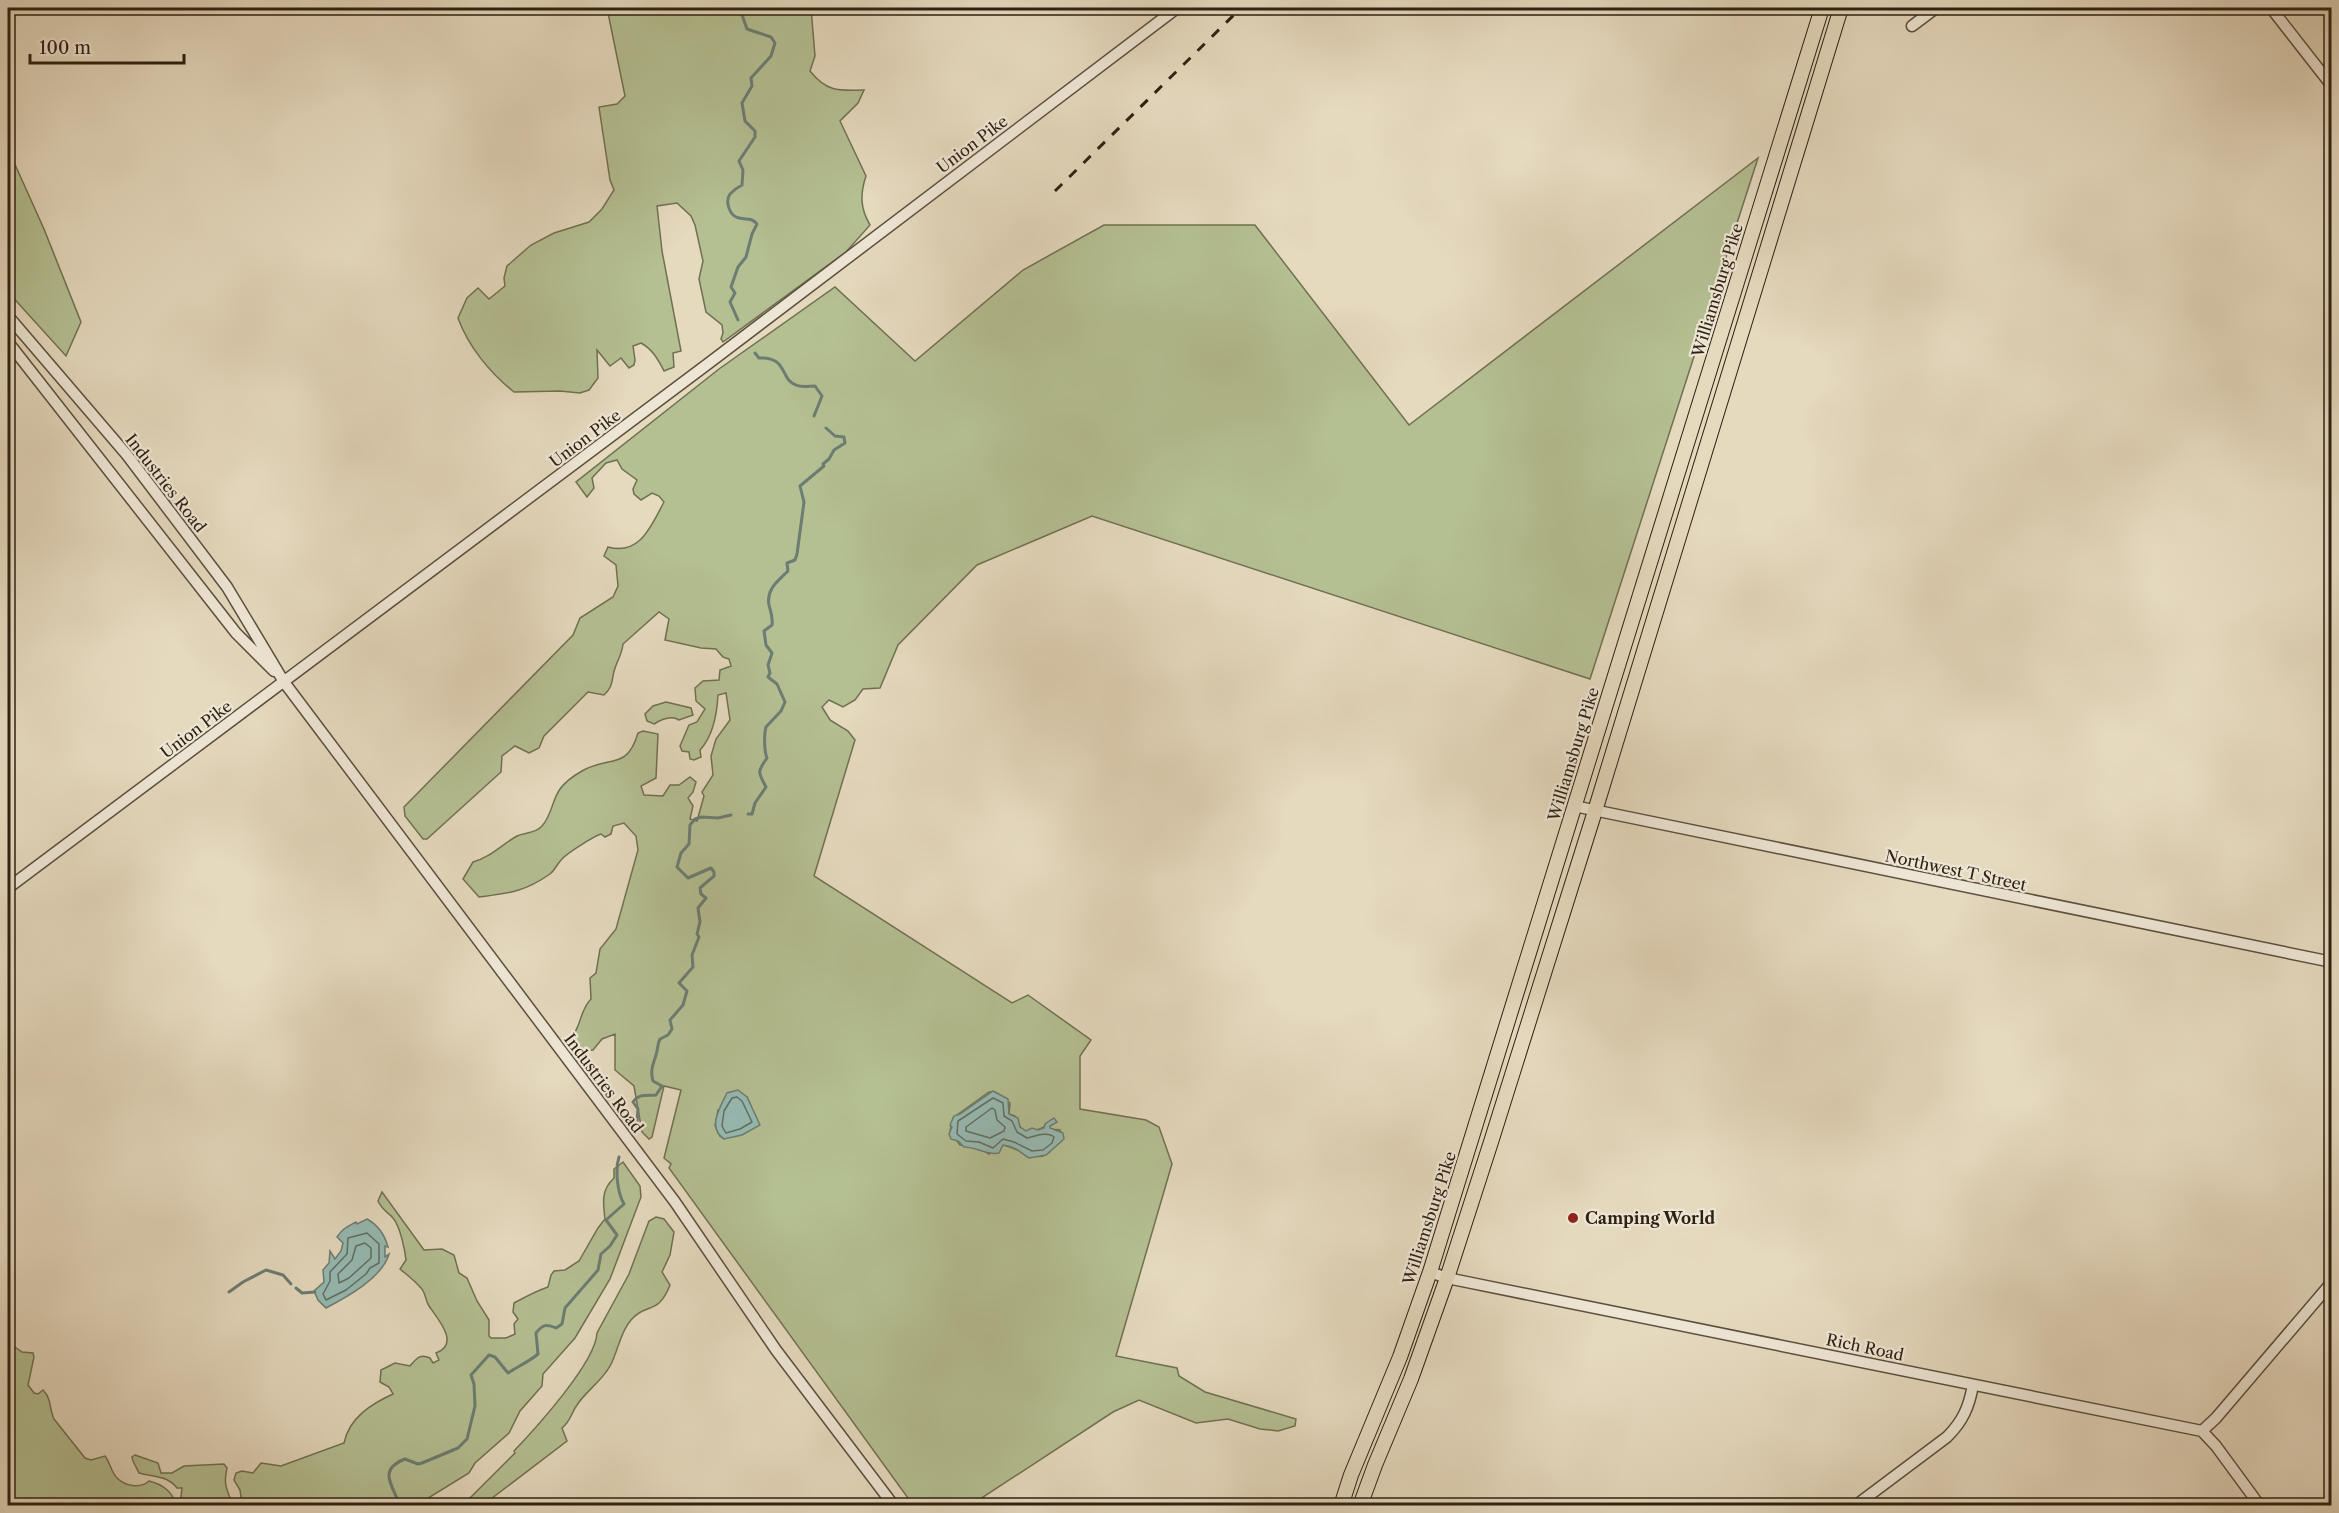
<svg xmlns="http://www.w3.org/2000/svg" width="2339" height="1513" viewBox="0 0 2339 1513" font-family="'Libre Caslon Text',serif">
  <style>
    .green { fill: #b4bf92; stroke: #707052; stroke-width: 1.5; fill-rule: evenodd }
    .water { fill: #96bab3; stroke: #6c7d73; stroke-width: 1.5 }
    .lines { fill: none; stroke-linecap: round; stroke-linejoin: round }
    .shore { stroke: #626e62; stroke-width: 1.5 }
    .stream { stroke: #6c7d73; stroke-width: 3 }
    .minor-casing { stroke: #5b4f3d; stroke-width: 13 }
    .major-casing { stroke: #2d2112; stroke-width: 16 }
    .minor { stroke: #eee6d5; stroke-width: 10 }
    .major { stroke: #e5d9be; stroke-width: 14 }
    .rail { stroke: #2d2112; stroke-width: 3; stroke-dasharray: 10 10; stroke-linecap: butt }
    .poi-dot { fill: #8f2418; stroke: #eee6d5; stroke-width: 2 }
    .labels { text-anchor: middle; stroke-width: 4.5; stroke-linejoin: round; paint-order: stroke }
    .street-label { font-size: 16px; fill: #2d2112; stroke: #eee6d5 }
    .poi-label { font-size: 16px; font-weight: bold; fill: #2d2112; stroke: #eee6d5; text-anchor: start }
  </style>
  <rect width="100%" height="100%" fill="#e5d9be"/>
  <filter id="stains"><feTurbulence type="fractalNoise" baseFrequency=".00333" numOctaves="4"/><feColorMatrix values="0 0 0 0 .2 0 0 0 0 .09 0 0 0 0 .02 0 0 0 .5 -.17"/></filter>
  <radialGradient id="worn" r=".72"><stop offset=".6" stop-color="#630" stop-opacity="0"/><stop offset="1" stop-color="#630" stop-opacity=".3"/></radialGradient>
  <!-- green -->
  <path class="green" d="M607 8H811L815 56 810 71C827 92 838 91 864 90L858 103 840 121 866 176C860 194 860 208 870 225L846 252 723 342 721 339 723 333 722 325 706 312 699 279 703 261 695 225 691 216 677 203 657 206 662 251 681 351 673 353 674 367 664 371C658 359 652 349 641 343L633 346 635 360 634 365 629 368 621 358 610 366 597 350 598 378 589 390 580 393 560 391 514 392C490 373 468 346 458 318L467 298 478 288 489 299 505 286 504 278 507 266 531 245 554 233 589 222 602 209 614 190 610 180 599 107 617 104 625 96Z
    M8 149 44 229 81 322 66 356 8 292Z
    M1758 158 1590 679 1092 516 977 565 898 645 880 688 863 689 855 700 843 707 829 700 822 707 830 720 848 731 855 740 814 876 1012 1003 1028 995 1091 1040 1080 1056V1109L1146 1120 1159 1127 1172 1164 1116 1356 1177 1368 1179 1376 1205 1392 1296 1419 1295 1426 1278 1431 1260 1429 1228 1419 1196 1423 1139 1400 1113 1412 971 1505H913L669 1168 671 1164 664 1158 681 1090 664 1086 652 1137 649 1139 642 1132 634 1086 615 1070V1034L602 1039 593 1050C581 1051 577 1049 570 1039 582 1027 579 1011 591 999L590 978 596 973 600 949 616 929 638 850 636 836 624 823 613 826 611 834 605 837 601 834C594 836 566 854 562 859 557 864 555 870 550 874 524 892 510 893 479 897L463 879 473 862C491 857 501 845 517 836 525 832 535 834 542 826 552 815 552 800 560 789 565 782 575 775 582 771 609 755 627 771 638 733L643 731 658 734 656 778 641 786 644 795 663 796 670 785H679L690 777 696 782 693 792 688 798 693 806 690 819 697 821 704 796 702 792 713 775 711 756 716 739 730 720 726 693 718 695C717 714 713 736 700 750L701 757 694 760 690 759 689 752 682 751 680 746 689 725 697 722 705 709 696 701 695 688 703 681 719 680 720 670 731 666 729 659 723 657 716 649 701 648 665 640 669 619 659 612 623 644C622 654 618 659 615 668 611 680 614 686 604 695L588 692 544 736 539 748 529 753 515 746 502 756 501 772 427 839H423L405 816 404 807 573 635 580 618 613 597 618 586 616 565 604 556 608 547C640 556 651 526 664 502L659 496 652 493 641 500 634 494 633 489 637 480 622 469 617 460 606 463 592 478 594 488 587 497 576 482 719 369 835 287 915 361 1023 270 1104 225H1255L1409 425ZM989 1092H995L1010 1103 1009 1114 1015 1116 1020 1127 1026 1131 1037 1130 1054 1123 1049 1126 1050 1129 1060 1130 1063 1139C1056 1143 1052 1151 1045 1155 1035 1161 1015 1147 1003 1145L989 1154 978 1147 960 1145 950 1131 953 1118ZM747 1097 751 1106 720 1136 715 1126 718 1110Z
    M666 702 691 708 693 715 679 720C671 715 662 719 654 724L647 721 645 714 653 706Z
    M623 1162 640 1186 641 1197 610 1279 575 1338 543 1374 542 1386 520 1411 509 1433 475 1463 469 1473 417 1505H410L406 1502 404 1506 242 1505 240 1490 234 1480 236 1473 242 1471 253 1473 261 1463 281 1466 344 1443C349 1418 371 1404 393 1394L389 1387 380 1382 381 1370 395 1363 410 1366C416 1359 420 1353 430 1358L433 1363 439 1360 436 1353C461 1344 437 1318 429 1306 425 1300 426 1293 421 1288 415 1281 407 1275 400 1269L406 1260C405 1250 400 1226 393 1218 388 1212 382 1210 378 1201L382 1192 424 1250 442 1249 454 1255 459 1273 467 1278 477 1301 489 1320V1336L491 1338H506L515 1334 514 1324 518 1319 513 1312 514 1303C525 1297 536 1291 548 1287L551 1275 554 1271 565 1270 579 1261 598 1228 605 1219C603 1202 601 1190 614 1178V1169Z
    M656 1217 664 1219 674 1232 670 1255 662 1272 670 1285C658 1316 646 1302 631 1320 620 1332 618 1352 610 1366 602 1381 586 1391 577 1405 571 1413 571 1421 562 1428L567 1441 483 1505H463L515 1453 514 1451C535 1429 596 1362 597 1333L629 1274 649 1221Z
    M15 1347 22 1352 33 1353 34 1357 28 1385 34 1393 38 1394 43 1390C52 1399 49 1409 54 1419L85 1458 91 1460 105 1456C110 1462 111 1472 117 1478 125 1486 140 1489 149 1481 164 1485 171 1491 177 1505H8V1349Z
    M135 1455 158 1463 161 1473H172L184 1466 224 1464 227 1468C223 1485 227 1490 233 1505H180L182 1488H177C167 1475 153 1477 139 1473L133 1461 132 1457Z"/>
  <!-- water -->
  <path class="water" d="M738 1090 747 1097 760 1125 742 1135 724 1139C707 1128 720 1107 727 1093Z
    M993 1091 1008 1099 1009 1114 1018 1118 1020 1127 1026 1131 1032 1128 1038 1130 1044 1128 1045 1124 1054 1118 1057 1122 1050 1126V1128L1063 1133 1064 1139 1046 1155 1029 1158C1020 1153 1017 1147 1003 1145L999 1153C988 1156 977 1147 964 1147L958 1141 951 1139 949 1134 952 1127 950 1125 954 1116 960 1114Z
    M367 1219C378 1225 385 1236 388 1247L385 1246V1257L389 1254C382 1278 347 1297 326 1308L318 1300 314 1291 324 1282 323 1270 329 1263 330 1251 335 1259 341 1251 343 1243 337 1237C343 1228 347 1227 356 1222L357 1224Z"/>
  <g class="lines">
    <!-- shore -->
    <path class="shore" d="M732 1098 737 1097 742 1101 752 1122 740 1129 726 1133 722 1126 724 1111Z
      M993 1098 1003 1103 1004 1116 1012 1121 1017 1132 1027 1138C1035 1136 1048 1131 1054 1137L1052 1143 1043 1150 1032 1151 1014 1142 1003 1139 993 1148 979 1142 966 1141 957 1134 958 1121Z
      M992 1108 995 1110 997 1120 1005 1127 1004 1131 990 1138 966 1131V1127Z
      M367 1233 379 1244V1263L370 1268 366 1274 346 1290 326 1300 323 1294 330 1281V1272L347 1254 348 1238Z
      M365 1243 371 1248V1258L349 1278 339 1283 338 1274 352 1260 356 1246Z"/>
    <!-- stream -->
    <path class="stream" d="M736 8 741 12 747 29 771 37 775 43 771 56 751 78 752 86 742 103 745 121 755 131V137L739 161 743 170 742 185C738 187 733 191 730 194 725 201 729 216 739 218 747 220 751 217 757 224L752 234 746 257 738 267 731 287 735 293 730 302 738 320
      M755 353 759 358C789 357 779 379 796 385 802 388 809 386 815 386L822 396 814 416
      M748 814H752L755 803 766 787C757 771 758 771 767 758 764 751 764 734 766 727L781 711 785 702 777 684 768 677 770 673 768 665 772 653 766 645 764 631 772 625C773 617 771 613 769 605 766 589 778 581 788 571L787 563 795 560 797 554 804 502 800 486 824 466 823 464 829 459 834 450 845 443 844 437 835 436 826 428
      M637 1122 638 1109 633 1102C639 1093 647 1096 656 1095L662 1086 653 1081C650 1070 653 1065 656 1055 658 1049 657 1045 660 1039L668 1035 672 1029 670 1020 683 1005 687 991 679 983 693 967 692 955 699 937 697 934 700 922 698 908 706 898 701 894 700 888 714 876V872L711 868 688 878 677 867 681 853 689 844 690 825 695 819 701 817 718 818 731 815
      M296 1288 302 1293 315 1292
      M229 1292 243 1282 266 1270 283 1275 291 1284
      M400 1506C394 1487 376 1470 405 1459L418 1464 422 1463 458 1448 467 1439 475 1406 474 1384 471 1375 489 1355 495 1357 508 1373C517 1367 530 1361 538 1354L536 1333C543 1324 547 1324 556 1328L562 1324 565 1308 598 1270 601 1254 610 1246 617 1235 606 1220 624 1204C617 1192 615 1169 619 1157"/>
    <!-- minor casing -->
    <g class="minor-casing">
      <path id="minor" d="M2271 8 2332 86
        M1912 26 1936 8
        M8 316 127 455 227 587 284 682 675 1202 776 1350 894 1506
        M8 342 236 633 274 671
        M1574 806 2332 962
        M8 888 709 363 1177 8
        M1430 1272 1447 1278 2202 1431 2216 1446 2260 1506
        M2202 1431 2216 1418 2332 1282
        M1855 1506 1947 1437C1963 1421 1969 1407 1973 1385"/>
    </g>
    <!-- major casing -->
    <g class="major-casing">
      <path id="major" d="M1341 1506 1351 1475 1400 1357 1430 1272 1822 8
        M1360 1506 1375 1465 1411 1379 1447 1278 1491 1142 1595 811 1841 8"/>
    </g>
    <!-- minor -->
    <use href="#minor" class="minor"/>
    <!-- major -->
    <use href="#major" class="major"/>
    <!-- rail -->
    <path class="rail" d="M1055 191 1241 8"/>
  </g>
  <!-- markers -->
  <circle class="poi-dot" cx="1573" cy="1218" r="6"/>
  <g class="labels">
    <!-- street labels -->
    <g class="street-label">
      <text transform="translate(972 144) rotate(-37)" y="6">Union Pike</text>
      <text transform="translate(1717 290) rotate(-73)" y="6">Williamsburg Pike</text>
      <text transform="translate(585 438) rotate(-37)" y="6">Union Pike</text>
      <text transform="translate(166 483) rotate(52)" y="6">Industries Road</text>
      <text transform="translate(196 729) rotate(-37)" y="6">Union Pike</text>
      <text transform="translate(1573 754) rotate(-73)" y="6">Williamsburg Pike</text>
      <text transform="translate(1956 870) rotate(12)" y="6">Northwest T Street</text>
      <text transform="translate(604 1083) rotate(53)" y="6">Industries Road</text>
      <text transform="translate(1429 1218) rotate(-72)" y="6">Williamsburg Pike</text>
      <text transform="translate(1865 1347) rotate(12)" y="6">Rich Road</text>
    </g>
    <!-- poi labels -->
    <g class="poi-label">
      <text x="1585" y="1224">Camping World</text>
    </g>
  </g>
  <!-- margin -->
  <rect width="2339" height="1513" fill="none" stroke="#e5d9be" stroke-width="30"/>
  <rect x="9" y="9" width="2321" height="1495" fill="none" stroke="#2d2112" stroke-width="3"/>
  <rect x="15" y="15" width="2309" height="1483" fill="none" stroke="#2d2112" stroke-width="1.5"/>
  <!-- scale -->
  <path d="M30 54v9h154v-9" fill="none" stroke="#2d2112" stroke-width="3"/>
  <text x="39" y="54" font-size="18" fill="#2d2112" stroke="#eee6d5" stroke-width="4.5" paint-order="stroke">100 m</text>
  <rect width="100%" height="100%" filter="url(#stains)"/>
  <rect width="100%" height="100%" fill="url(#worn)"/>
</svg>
